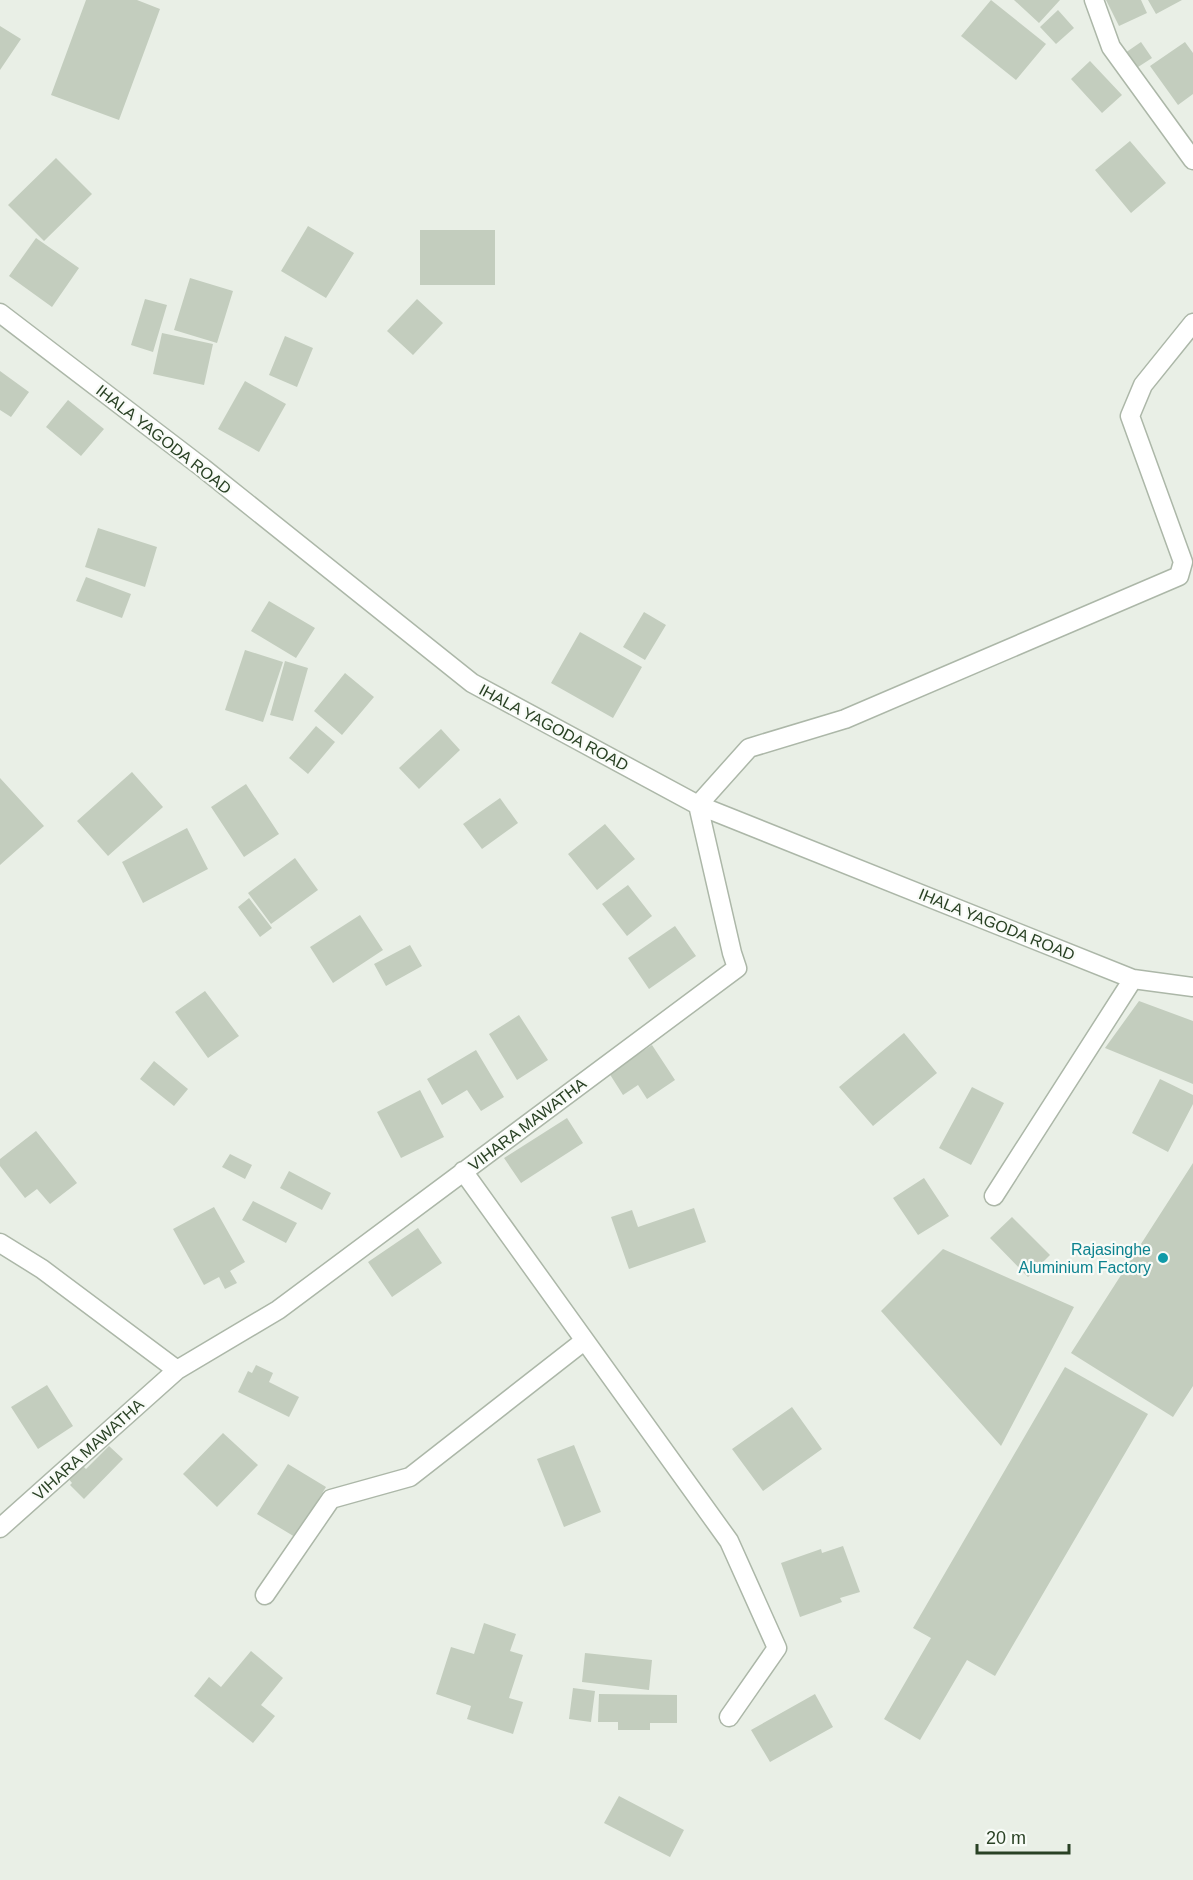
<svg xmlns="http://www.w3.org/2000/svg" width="1193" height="1880" viewBox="0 0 1193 1880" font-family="Arial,sans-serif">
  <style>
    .building { fill: #c3cdbe }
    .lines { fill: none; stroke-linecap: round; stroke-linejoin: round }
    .minor-casing { stroke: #acb7a8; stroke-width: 21 }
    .minor { stroke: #fff; stroke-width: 18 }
    .culture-dot { fill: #0f9aa8; stroke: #f8fbf7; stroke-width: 2 }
    .labels { text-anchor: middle; stroke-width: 4.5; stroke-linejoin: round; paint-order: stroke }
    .street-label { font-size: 16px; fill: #294124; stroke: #f8fbf7 }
    .culture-label { font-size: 16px; fill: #0d838f; stroke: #f8fbf7; text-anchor: end }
  </style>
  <rect width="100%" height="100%" fill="#e9efe6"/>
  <!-- building -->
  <path class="building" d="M86 0H137L160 9 119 120 51 95Z
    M991 0 1046 44 1016 80 961 36Z
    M1014 0H1060L1039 23Z
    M1106 0H1141L1147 13 1119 26Z
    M1148 0H1182L1156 14Z
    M1058 10 1074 28 1056 44 1040 27Z
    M0 26 21 39 0 70Z
    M1141 42 1152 58 1135 69 1125 53Z
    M1185 42 1193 53V94L1178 105 1150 66Z
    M1090 61 1122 95 1102 113 1071 79Z
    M1130 141 1166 183 1131 213 1095 170Z
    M56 158 92 194 44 241 8 205Z
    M308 226 354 253 326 298 281 271Z
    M420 230H495V285H420Z
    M36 238 79 268 52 307 9 276Z
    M190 278 233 291 217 343 174 330Z
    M145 299 167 305 153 352 131 345Z
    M417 299 443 323 413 355 387 331Z
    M162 333 213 344 204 385 153 374Z
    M285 336 313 348 297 387 269 375Z
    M0 371 29 392 11 417 0 410Z
    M245 381 286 404 259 452 218 429Z
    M68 400 104 429 81 456 46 427Z
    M98 528 157 547 145 587 85 567Z
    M86 577 131 594 122 618 76 601Z
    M269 601 315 628 296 658 251 631Z
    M644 612 666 625 645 660 623 647Z
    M580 632 642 667 613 718 551 683Z
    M245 650 283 662 263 722 225 710Z
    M285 661 308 668 293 721 270 715Z
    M345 673 374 697 342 735 314 711Z
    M316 726 335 742 308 774 289 758Z
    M441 729 460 750 419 789 399 768Z
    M132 772 163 807 108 856 77 821Z
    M0 778 44 826 0 865Z
    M246 784 279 834 244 857 211 807Z
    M500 798 518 823 482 849 463 824Z
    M605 824 635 859 597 890 568 854Z
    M187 828 208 869 143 903 122 862Z
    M295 858 318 890 271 924 248 893Z
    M628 885 652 916 627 936 602 904Z
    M249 898 272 928 260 937 238 907Z
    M360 915 383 950 333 983 310 947Z
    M675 926 696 956 649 989 628 958Z
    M410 945 422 966 386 986 374 964Z
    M205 991 239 1036 208 1058 175 1012Z
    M1139 1001 1193 1021V1084L1105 1048Z
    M519 1015 548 1060 517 1080 489 1034Z
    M904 1033 937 1073 873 1126 839 1087Z
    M652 1045 675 1080 647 1099 638 1085 623 1095 609 1073Z
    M476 1050 504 1097 481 1111 467 1090 442 1105 427 1079Z
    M154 1061 188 1089 174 1106 140 1079Z
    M1160 1079 1193 1095V1104L1168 1152 1132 1133Z
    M972 1087 1004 1103 971 1165 939 1148Z
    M420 1090 444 1137 401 1158 377 1112Z
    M567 1118 583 1143 521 1183 504 1158Z
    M36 1131 77 1183 50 1204 37 1189 25 1198 0 1166V1159Z
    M230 1154 252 1165 245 1179 222 1167Z
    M1193 1163V1386L1173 1417 1071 1353Z
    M289 1171 331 1193 322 1210 280 1188Z
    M924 1178 949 1216 918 1235 893 1198Z
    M253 1201 297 1223 286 1243 242 1220Z
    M214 1207 245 1262 230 1271 237 1283 225 1289 219 1277 204 1285 173 1229Z
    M694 1208 706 1242 629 1269 611 1217 632 1210 638 1227Z
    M1012 1217 1050 1255 1028 1277 990 1238Z
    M418 1228 442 1263 392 1297 368 1262Z
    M943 1249 1074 1307 1001 1446 881 1311Z
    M256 1365 273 1373 269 1382 299 1397 289 1417 238 1392 248 1371 252 1373Z
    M1065 1367 1148 1414 995 1676 967 1660 920 1740 884 1719 931 1638 913 1628Z
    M47 1385 73 1426 38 1449 11 1407Z
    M792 1407 822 1449 763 1491 732 1449Z
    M223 1433 258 1465 217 1507 183 1474Z
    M574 1445 601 1512 564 1527 537 1459Z
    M109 1446 123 1459 84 1499 70 1485 72 1483 67 1477 80 1463 86 1469Z
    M288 1464 326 1487 295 1537 257 1514Z
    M843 1546 860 1592 840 1598 842 1602 800 1617 781 1563 821 1549 822 1553Z
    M484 1623 516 1634 510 1651 523 1655 509 1698 523 1702 513 1734 467 1719 471 1706 436 1694 451 1647 474 1654Z
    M251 1651 283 1678 261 1705 275 1716 253 1743 194 1696 209 1677 221 1687Z
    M585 1653 652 1660 649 1690 582 1682Z
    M573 1688 595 1691 591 1722 569 1719Z
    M599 1694 677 1695V1723H650V1730H618V1722H598Z
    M815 1694 833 1727 770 1762 751 1730Z
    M619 1796 684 1830 670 1857 604 1823Z"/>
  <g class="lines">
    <!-- minor casing -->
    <g class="minor-casing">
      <path id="minor" d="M1094 0 1111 47 1193 160
        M0 313 203 468 472 683 698 805 1133 979 1193 987
        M463 1171 729 1541 777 1648 729 1717
        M994 1196 1133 979
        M0 1243 42 1269 177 1370
        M0 1528 177 1370 278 1310 737 968 732 953 698 805 749 748 845 719 1179 576 1183 562 1130 416 1143 385 1193 323
        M265 1595 331 1499 410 1477 584 1341"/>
    </g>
    <!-- minor -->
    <use href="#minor" class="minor"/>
  </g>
  <!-- markers -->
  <circle class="culture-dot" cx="1163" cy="1258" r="6"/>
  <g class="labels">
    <!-- street labels -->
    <g class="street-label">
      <text transform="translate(164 439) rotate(38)" y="6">IHALA YAGODA ROAD</text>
      <text transform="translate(554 727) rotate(28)" y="6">IHALA YAGODA ROAD</text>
      <text transform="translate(997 924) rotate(22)" y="6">IHALA YAGODA ROAD</text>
      <text transform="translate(527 1124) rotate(-37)" y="6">VIHARA MAWATHA</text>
      <text transform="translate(88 1449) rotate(-42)" y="6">VIHARA MAWATHA</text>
    </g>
    <!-- culture labels -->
    <g class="culture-label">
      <text x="1151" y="1255">Rajasinghe<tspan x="1151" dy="18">Aluminium Factory</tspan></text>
    </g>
  </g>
  <!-- scale -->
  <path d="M977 1844v9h92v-9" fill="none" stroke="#294124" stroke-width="3"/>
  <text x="986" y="1844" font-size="18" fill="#294124" stroke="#f8fbf7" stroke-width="4.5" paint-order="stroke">20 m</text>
</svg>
